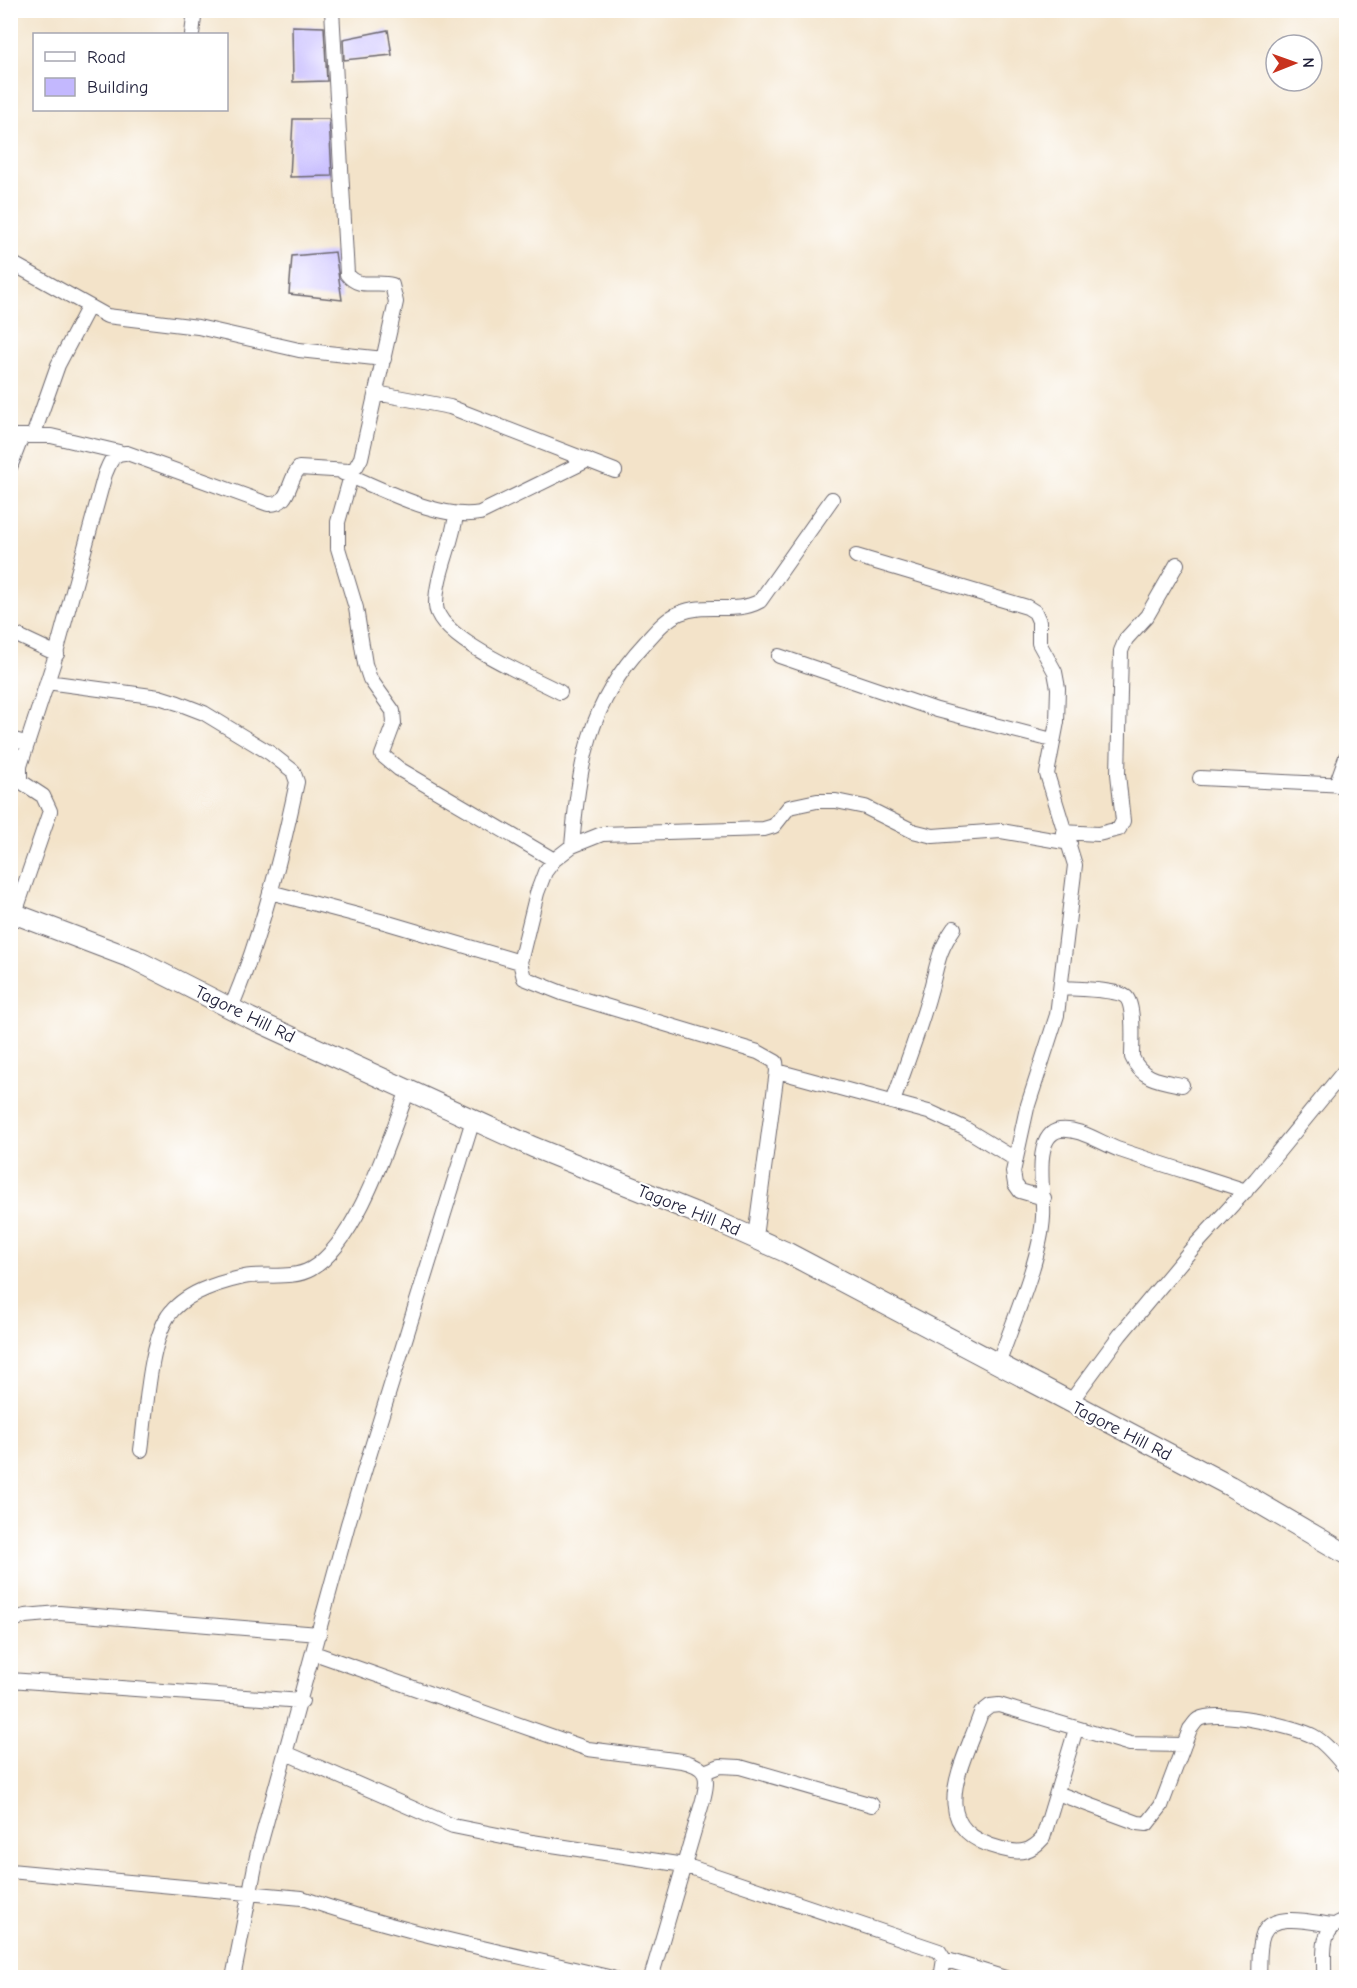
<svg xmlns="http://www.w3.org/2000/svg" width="1357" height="1988" viewBox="0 0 1357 1988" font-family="'Comic Neue',sans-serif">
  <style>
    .building { fill: #c3b8fe }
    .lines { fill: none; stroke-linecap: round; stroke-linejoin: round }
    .street-casing { stroke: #6b666d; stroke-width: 16 }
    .secondary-casing { stroke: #6b666d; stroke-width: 22 }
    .street { stroke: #fff; stroke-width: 14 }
    .secondary { stroke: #fff; stroke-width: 20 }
    .labels { text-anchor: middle; stroke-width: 4.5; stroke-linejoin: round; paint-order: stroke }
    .street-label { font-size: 18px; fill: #22223b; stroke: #fff }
  </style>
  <rect width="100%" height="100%" fill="#fff"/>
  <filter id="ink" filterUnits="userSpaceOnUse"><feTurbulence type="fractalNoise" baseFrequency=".0167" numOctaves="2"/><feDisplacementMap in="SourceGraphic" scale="12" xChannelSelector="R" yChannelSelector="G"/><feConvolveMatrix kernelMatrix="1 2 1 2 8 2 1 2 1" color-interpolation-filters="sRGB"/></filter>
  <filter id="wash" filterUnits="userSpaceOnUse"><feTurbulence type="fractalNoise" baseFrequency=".008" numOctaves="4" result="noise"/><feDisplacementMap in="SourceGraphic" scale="24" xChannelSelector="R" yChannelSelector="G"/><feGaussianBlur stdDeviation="1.35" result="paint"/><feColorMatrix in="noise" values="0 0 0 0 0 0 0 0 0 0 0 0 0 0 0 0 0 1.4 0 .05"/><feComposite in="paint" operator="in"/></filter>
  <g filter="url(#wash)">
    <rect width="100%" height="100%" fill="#f3e3c9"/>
    <g id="blocks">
      <!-- building -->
      <path class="building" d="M292 26 324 27 327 81 293 82Z
        M388 30 392 55 344 60 343 39Z
        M293 119H329L332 176 290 177Z
        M335 252 342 300 289 294 292 256Z"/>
    </g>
  </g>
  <g filter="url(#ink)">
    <use href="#blocks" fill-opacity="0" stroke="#6b666d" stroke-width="1.5"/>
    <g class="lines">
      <!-- street casing -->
      <g class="street-casing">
        <path id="street" d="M192 34 195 10
          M10 262 107 316 198 327 299 350 384 359
          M376 393 450 407 615 471
          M10 436H51L119 452
          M33 436 58 365 89 306
          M10 467 22 436
          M343 473C381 488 440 521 480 513L588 460
          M351 476 338 522V548L356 608 365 664 370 679 393 711 394 723 382 755 399 769 554 860
          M456 515C452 546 436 574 436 605 436 638 532 677 560 692
          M856 556 1027 607 1035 612 1039 621V643L1055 672 1058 688 1057 722 1047 774 1075 865 1057 1015 1027 1108 1013 1172 1015 1184 1020 1191 1044 1198
          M10 632 57 654
          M779 656 937 710 1052 740
          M47 682 159 697 178 703 204 713 270 753 293 771 297 782C281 859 261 936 231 1008
          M10 739 26 743
          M1200 778 1346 785
          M1336 785 1346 757
          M1063 832 1098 834 1119 829 1123 821 1118 774 1121 651 1126 639 1147 616 1177 564
          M572 846C579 765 588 704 645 643 655 632 665 619 680 613 706 602 735 615 760 601L832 499
          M270 892 388 923 520 962
          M15 913 50 811 43 796 20 781V766L54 661 105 474C110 463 112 452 127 453L268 504C291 505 287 482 299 468L349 471 356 467 361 458 396 302 392 285C375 280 359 290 347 274L332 10
          M1062 988C1075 989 1117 989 1126 997 1135 1006 1132 1044 1132 1057 1141 1079 1160 1081 1182 1085
          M777 1071 932 1113 964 1128 1015 1159
          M893 1102C906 1065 920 1029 930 992 938 964 937 953 954 928
          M755 1237 777 1071 776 1062 758 1052 562 993 524 978 520 962 537 893 545 872 554 860 572 846 602 834 764 829 774 826 789 807 817 801H836L865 807 913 831 933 836 1001 831 1070 843
          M998 1365C1012 1324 1041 1258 1043 1217 1045 1196 1031 1135 1060 1130 1079 1127 1102 1144 1120 1150 1161 1164 1204 1177 1246 1191
          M1069 1404 1120 1335 1191 1250 1256 1179 1346 1069
          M141 1450C146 1415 149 1345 168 1316 184 1293 217 1283 244 1277 264 1273 292 1280 311 1269 358 1242 389 1139 408 1090
          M10 1621 25 1616 59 1613 319 1634
          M314 1653 588 1749 682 1761C708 1767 709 1776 703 1800L651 1978
          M10 1680 302 1701
          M1076 1729 1043 1838C1031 1852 1020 1854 1002 1849 922 1829 963 1765 981 1713L990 1706 999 1705 1130 1744 1184 1745
          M286 1753 453 1826 532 1842 684 1865 939 1951 944 1959 941 1978
          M704 1772 720 1766 740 1767 872 1805
          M1057 1793 1138 1823 1147 1824 1161 1806 1190 1729C1193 1726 1195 1721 1199 1719 1217 1709 1294 1726 1313 1736 1326 1743 1336 1757 1346 1768
          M10 1871 302 1898C403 1933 508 1953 612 1978
          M944 1959 1005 1978
          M233 1978 257 1856 348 1524 473 1120
          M1259 1978C1260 1964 1258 1947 1263 1935 1272 1910 1314 1923 1333 1925
          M1324 1978C1325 1953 1318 1928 1346 1920"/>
      </g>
      <!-- secondary casing -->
      <g class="secondary-casing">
        <path id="secondary" d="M10 912 134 959 250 1018 533 1147 716 1221 788 1253 1230 1486 1346 1554"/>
      </g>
      <!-- street -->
      <use href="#street" class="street"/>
      <!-- secondary -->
      <use href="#secondary" class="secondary"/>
    </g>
  </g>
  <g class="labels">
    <!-- street labels -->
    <g class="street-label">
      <text transform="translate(245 1014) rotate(26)" y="6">Tagore Hill Rd</text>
      <text transform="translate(689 1210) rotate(22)" y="6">Tagore Hill Rd</text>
      <text transform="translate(1122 1431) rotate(27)" y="6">Tagore Hill Rd</text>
    </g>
  </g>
  <!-- margin -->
  <rect width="1357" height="1988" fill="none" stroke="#fff" stroke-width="36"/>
  <!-- legend -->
  <rect x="33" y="33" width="195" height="78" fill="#ffffff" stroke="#a7a7b1" stroke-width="1.5"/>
  <rect x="45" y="52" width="30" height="9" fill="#ffffff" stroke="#a7a7b1" stroke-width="1.5"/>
  <text x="87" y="63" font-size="18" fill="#22223b">Road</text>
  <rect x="45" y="78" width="30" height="18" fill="#c3b8fe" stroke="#a7a7b1" stroke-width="1.5"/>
  <text x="87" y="93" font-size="18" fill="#22223b">Building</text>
  <!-- north arrow -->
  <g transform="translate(1294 63) rotate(89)"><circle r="28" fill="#ffffff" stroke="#a7a7b1" stroke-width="1.5"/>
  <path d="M0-4.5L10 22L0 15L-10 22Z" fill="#c8321e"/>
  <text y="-9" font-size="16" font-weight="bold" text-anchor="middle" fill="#22223b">N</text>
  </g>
</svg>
